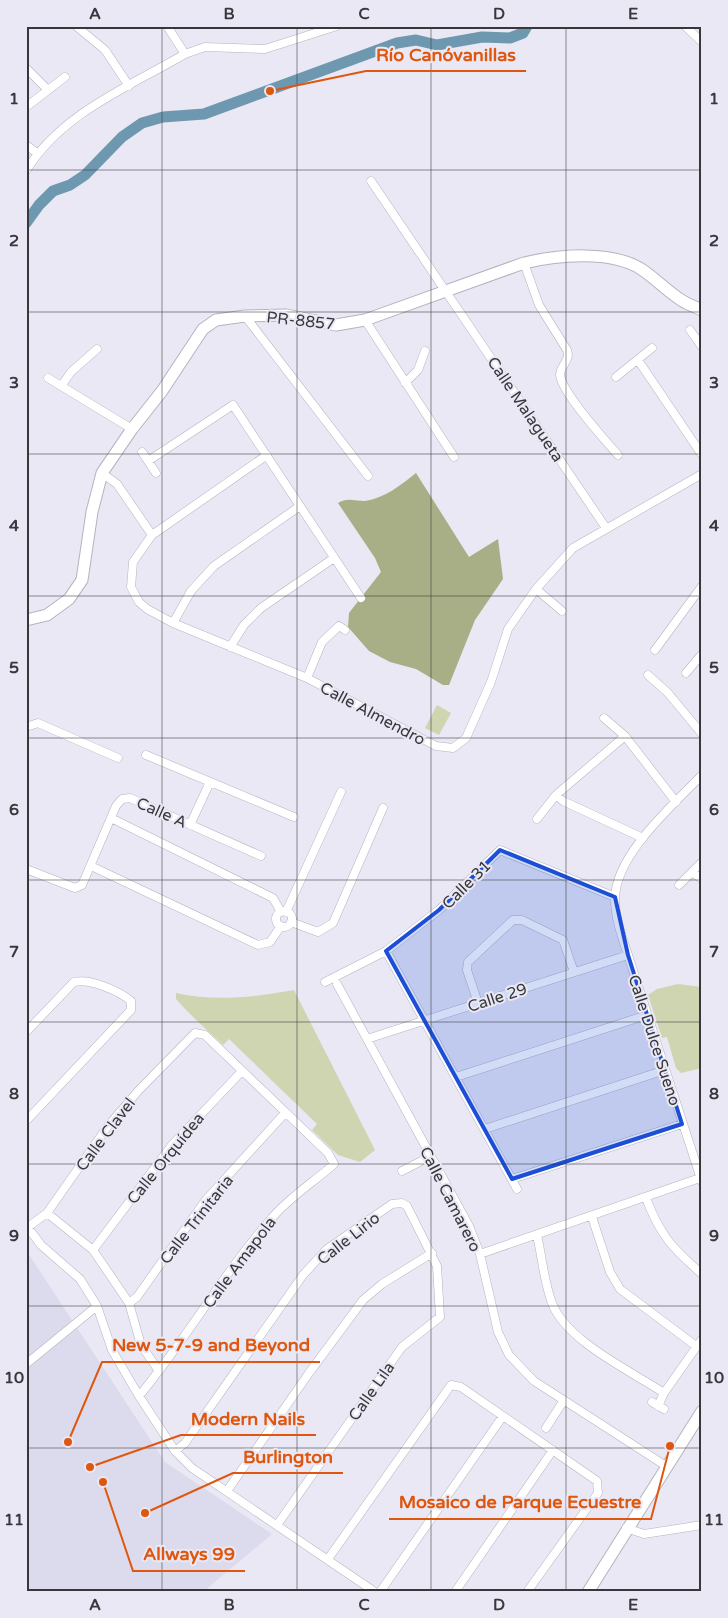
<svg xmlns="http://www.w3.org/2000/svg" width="728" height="1618" viewBox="0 0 728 1618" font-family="'Varela Round',sans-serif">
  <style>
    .built { fill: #dcdbed }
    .green { fill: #d0d5b1 }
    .forest { fill: #a8ae85 }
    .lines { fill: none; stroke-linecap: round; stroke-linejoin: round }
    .river { stroke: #6e98af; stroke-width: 11 }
    .street-casing { stroke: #b4b4bf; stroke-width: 9 }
    .secondary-casing { stroke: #b4b4bf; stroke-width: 13 }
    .street { stroke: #fff; stroke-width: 8 }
    .secondary { stroke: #fff; stroke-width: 11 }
    .marked { fill: #1d4ed8; fill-opacity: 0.2; stroke: #1d4ed8; stroke-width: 4; stroke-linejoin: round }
    .grid { fill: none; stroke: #38383c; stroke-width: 1; stroke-opacity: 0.55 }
    .labels { text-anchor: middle; stroke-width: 4; stroke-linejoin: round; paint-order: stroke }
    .street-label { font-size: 16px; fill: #38383c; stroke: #e9e8f4 }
    .leader { fill: none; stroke: #df570e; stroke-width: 2 }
    .callout-dot { fill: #df570e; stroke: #e9e8f4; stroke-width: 2 }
    .callout-label { font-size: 18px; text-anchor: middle; font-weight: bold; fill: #df570e; stroke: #e9e8f4; stroke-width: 4; stroke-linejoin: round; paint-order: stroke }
    .neatline { fill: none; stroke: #38383c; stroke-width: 2 }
    .grid-label { font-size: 16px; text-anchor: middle; font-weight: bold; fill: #38383c }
  </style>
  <rect width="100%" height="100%" fill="#e9e8f4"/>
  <!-- built -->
  <path class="built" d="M26 1250 165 1462 272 1534 203 1592H26Z"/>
  <!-- green -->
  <path class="green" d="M437 705 451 713 439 735 425 728Z
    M678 984 702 987V1068L681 1073 676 1068 667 1037 662 1038 648 995 657 989Z
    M294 990 375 1150 360 1162 338 1155 312 1130 317 1124 229 1039 223 1045C206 1029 192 1017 176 999V993C215 1002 255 997 294 990Z"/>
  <!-- forest -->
  <path class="forest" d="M416 473 469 557 498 539 503 579 475 620 449 685H443L416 669 390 662 369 651 348 627 349 613 381 572 375 558 338 503C347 497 355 501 365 501 385 498 401 485 416 473Z"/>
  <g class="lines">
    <!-- river -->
    <path class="river" d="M26 223 39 205 53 191 70 185 85 175 122 137 142 123 163 117 204 114 397 43 416 40 437 45 482 37 510 38 523 33 527 26"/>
    <!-- street casing -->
    <g class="street-casing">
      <path id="street" d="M76 26 105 50 129 86
        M167 26 185 54
        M685 26 702 42
        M26 68 47 89
        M26 107 65 77
        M26 145 37 153
        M26 171C60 114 130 86 185 54L205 47 265 49 337 26
        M371 181 606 528
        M524 263 539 305 567 350C571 360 560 366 560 375 562 393 605 440 618 455
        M245 316 368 476
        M365 320 454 457
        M690 330 702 347
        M638 360 702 455
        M616 377 652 348
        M48 378 132 429
        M405 383 418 370 425 351
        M62 385 71 372 97 349
        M142 452 156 473
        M267 455 152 535 133 562 131 587 139 602 147 609 173 623 307 678 436 746 453 748 466 738 491 682 508 629 536 589 573 548 702 474
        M148 461 233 405 361 598
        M102 473 117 484 152 535
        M536 589 562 611
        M173 623 191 591 214 566 300 506
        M230 647 244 625 261 608 334 558
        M655 650 702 586
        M686 673 702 654
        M648 675 668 693 702 734
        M307 678 322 642 339 626 345 630
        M604 718 625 736 676 802
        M26 727 38 723 118 758
        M146 755 294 817
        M702 775C673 805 615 855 615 899 615 918 622 937 628 955L702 1182
        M556 795 563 801 643 838
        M111 818 273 898 281 912
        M537 819 556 795 625 736
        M190 825 210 782
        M91 866 258 945 270 942 281 926
        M26 869 75 888 82 885 116 806 122 799 130 798 261 856
        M693 873 702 879
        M679 885 702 862
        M276 919a8 8 0 1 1 16 0a8 8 0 1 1-16 0Z
        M286 912 341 792
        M291 922 318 932 333 923 383 808
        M386 951 517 1189
        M325 982 386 951 439 910 500 850 615 897
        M337 984 469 1226 480 1254 498 1332 509 1355 534 1381 666 1466
        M478 1003 467 970 468 962 513 920H522L563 940 574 972
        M26 1032 74 982C90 978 119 991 131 1001V1010L26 1121
        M367 1039 628 955
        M456 1077 647 1015
        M485 1129 665 1070
        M402 1171 431 1156
        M512 1179 682 1124
        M646 1198C660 1235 672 1248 702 1274
        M47 1213 93 1250 129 1303 141 1345 159 1371
        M592 1217 610 1272 620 1289 696 1346
        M26 1225 41 1245 80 1279 97 1306 112 1350 139 1396 175 1451 192 1468 375 1592
        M28 1227 47 1213 108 1126 139 1090 195 1033 205 1035 328 1153 334 1164C314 1182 288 1198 271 1219 222 1275 186 1340 139 1396
        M537 1235C542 1257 544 1282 552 1303 566 1341 631 1371 664 1393
        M93 1250 172 1145 242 1071
        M480 1254 700 1178
        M129 1303 137 1297 205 1201 285 1113
        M26 1364 97 1306
        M652 1402 664 1409
        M658 1406 664 1393 702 1339
        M546 1428 564 1400
        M175 1451 185 1443 303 1275 327 1249 392 1204 402 1203 407 1206 437 1266 440 1317 402 1347 277 1525
        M227 1491 309 1373 363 1300 382 1284 432 1253
        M626 1528 644 1534 702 1525
        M328 1559 451 1385 461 1387 597 1481 598 1493 527 1592
        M380 1592 503 1416
        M455 1592 553 1450"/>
    </g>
    <!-- secondary casing -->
    <g class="secondary-casing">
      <path id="secondary" d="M26 620 47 615 69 599 82 580 92 512 102 473 132 429 162 391 203 329 216 320 245 316 286 315 336 325 365 320 524 263C558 255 611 250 641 269 655 278 667 291 681 300 687 304 695 307 702 310
        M588 1592 702 1411"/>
    </g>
    <!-- street -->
    <use href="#street" class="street"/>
    <!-- secondary -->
    <use href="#secondary" class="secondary"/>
  </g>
  <!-- marked area -->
  <path class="marked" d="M500 850 615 897 628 955 682 1124 512 1179 386 951 439 910Z"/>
  <!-- grid -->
  <path class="grid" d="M162 26V1592M297 26V1592M431 26V1592M566 26V1592M26 170H702M26 312H702M26 454H702M26 596H702M26 738H702M26 880H702M26 1022H702M26 1164H702M26 1306H702M26 1448H702"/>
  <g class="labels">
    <!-- street labels -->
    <g class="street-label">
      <text transform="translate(301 320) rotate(6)" y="6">PR-8857</text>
      <text transform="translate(526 409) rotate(56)" y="6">Calle Malagueta</text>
      <text transform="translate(373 713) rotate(28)" y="6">Calle Almendro</text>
      <text transform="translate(162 812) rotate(24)" y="6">Calle A</text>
      <text transform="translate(466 884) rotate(-45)" y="6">Calle 31</text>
      <text transform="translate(497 997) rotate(-18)" y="6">Calle 29</text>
      <text transform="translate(655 1040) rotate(72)" y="6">Calle Dulce Sueno</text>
      <text transform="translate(105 1134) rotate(-53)" y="6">Calle Clavel</text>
      <text transform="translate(165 1158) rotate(-51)" y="6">Calle Orquídea</text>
      <text transform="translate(451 1199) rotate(63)" y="6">Calle Camarero</text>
      <text transform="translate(196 1219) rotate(-52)" y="6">Calle Trinitaria</text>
      <text transform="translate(348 1238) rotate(-38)" y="6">Calle Lirio</text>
      <text transform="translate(239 1262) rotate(-53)" y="6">Calle Amapola</text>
      <text transform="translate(371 1391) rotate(-55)" y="6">Calle Lila</text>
    </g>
  </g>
  <!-- callouts -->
  <path class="leader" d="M270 91L366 71H526M68 1442L102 1362H320M90 1467L181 1435H316M145 1513L233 1473H343M670 1446L651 1519H389M103 1482L133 1571H245"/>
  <g class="callout-dot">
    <circle cx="270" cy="91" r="5"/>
    <circle cx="68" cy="1442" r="5"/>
    <circle cx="90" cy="1467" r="5"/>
    <circle cx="145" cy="1513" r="5"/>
    <circle cx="670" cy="1446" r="5"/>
    <circle cx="103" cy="1482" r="5"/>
  </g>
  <g class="callout-label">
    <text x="446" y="61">Río Canóvanillas</text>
    <text x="211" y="1351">New 5-7-9 and Beyond</text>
    <text x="248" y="1425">Modern Nails</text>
    <text x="288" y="1463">Burlington</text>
    <text x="520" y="1508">Mosaico de Parque Ecuestre</text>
    <text x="189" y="1560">Allways 99</text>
  </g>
  <!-- border -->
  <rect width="728" height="1618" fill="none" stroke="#e9e8f4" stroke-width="55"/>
  <rect x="28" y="28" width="672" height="1562" class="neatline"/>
  <g class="grid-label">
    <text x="95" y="19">A</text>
    <text x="229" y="19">B</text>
    <text x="364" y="19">C</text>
    <text x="499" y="19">D</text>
    <text x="633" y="19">E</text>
    <text x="14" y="104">1</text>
    <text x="714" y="104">1</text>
    <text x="14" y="246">2</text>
    <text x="714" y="246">2</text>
    <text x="14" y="388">3</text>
    <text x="714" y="388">3</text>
    <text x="14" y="531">4</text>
    <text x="714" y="531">4</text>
    <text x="14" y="673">5</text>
    <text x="714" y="673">5</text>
    <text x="14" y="815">6</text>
    <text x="714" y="815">6</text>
    <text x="14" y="957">7</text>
    <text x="714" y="957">7</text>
    <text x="14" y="1099">8</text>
    <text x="714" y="1099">8</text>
    <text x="14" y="1241">9</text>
    <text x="714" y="1241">9</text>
    <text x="14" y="1383">10</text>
    <text x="714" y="1383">10</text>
    <text x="14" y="1525">11</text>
    <text x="714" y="1525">11</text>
    <text x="95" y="1610">A</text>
    <text x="229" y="1610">B</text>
    <text x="364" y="1610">C</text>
    <text x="499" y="1610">D</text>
    <text x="633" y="1610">E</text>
  </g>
</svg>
